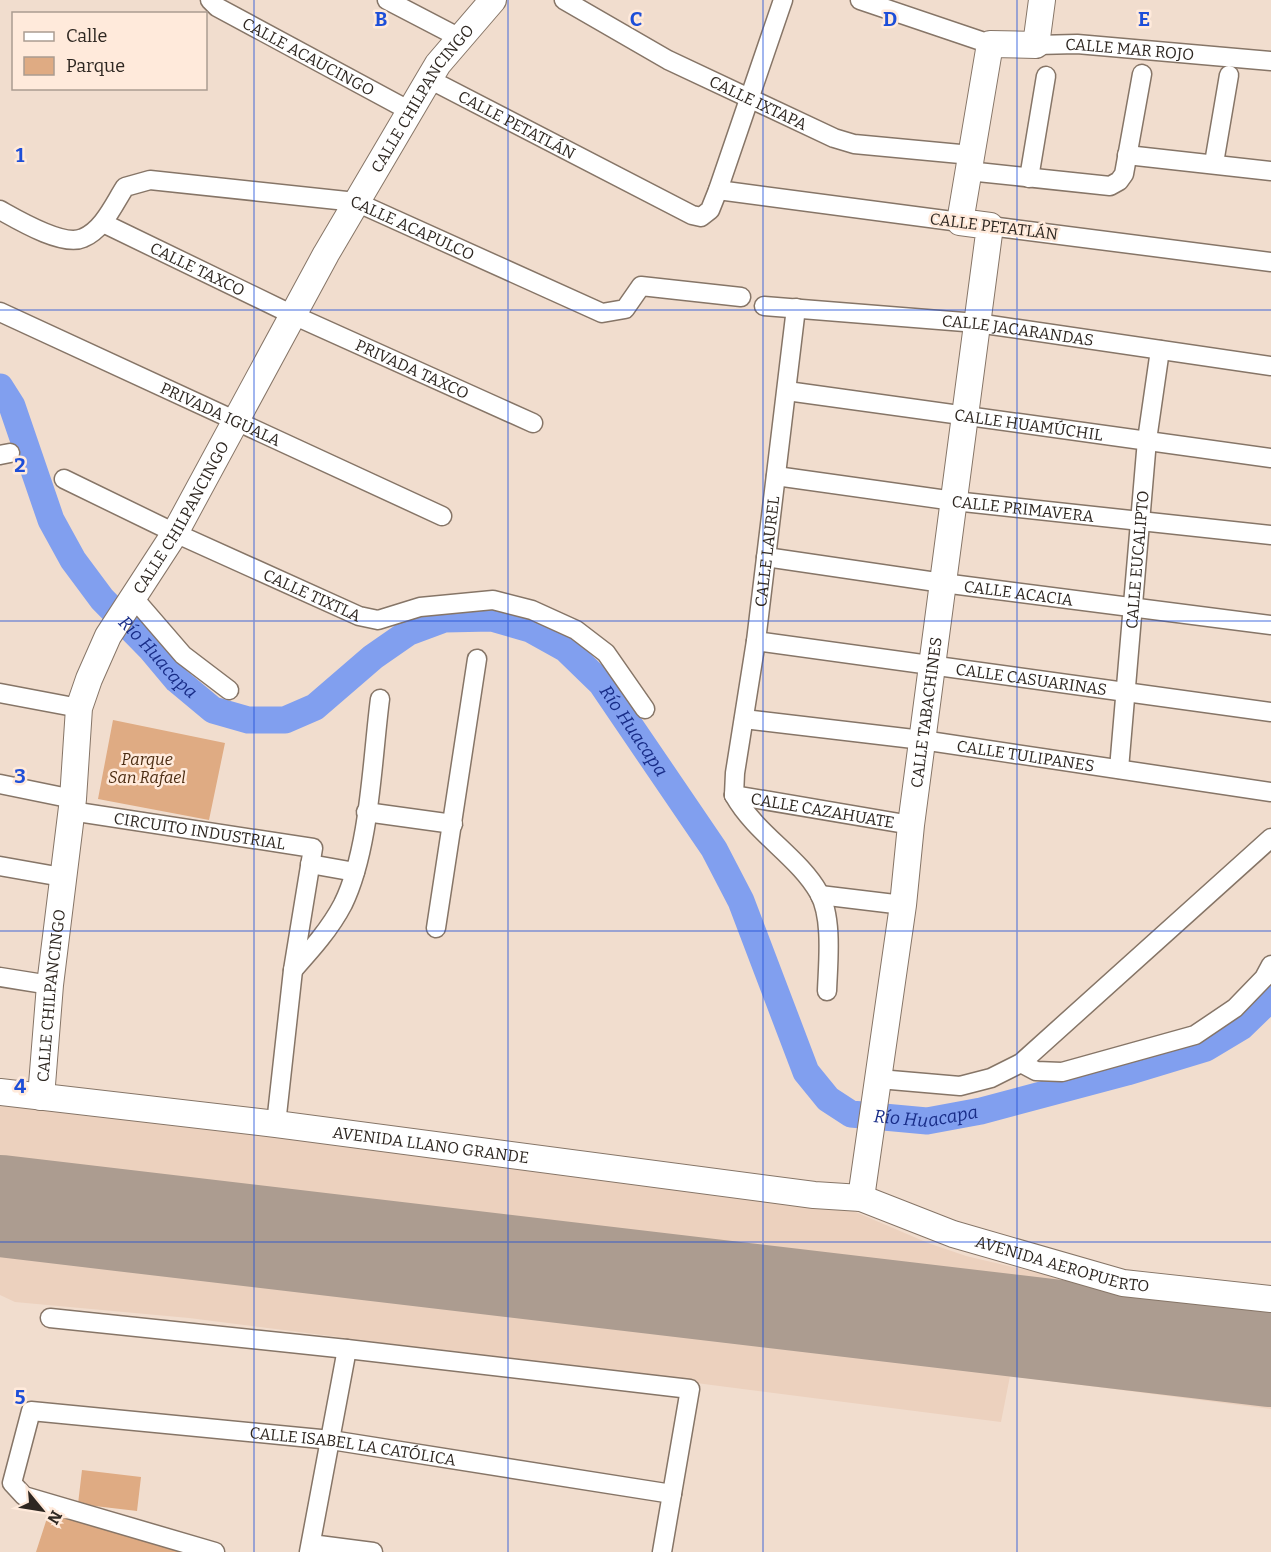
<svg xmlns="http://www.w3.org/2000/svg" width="1271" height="1552" viewBox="0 0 1271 1552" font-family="Bitter,serif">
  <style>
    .built { fill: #ecd1be }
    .green { fill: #dfab83 }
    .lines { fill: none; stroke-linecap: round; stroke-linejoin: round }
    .river { stroke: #819fef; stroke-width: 27 }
    .runway { stroke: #ac9c90; stroke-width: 102 }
    .street-casing { stroke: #867567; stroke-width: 21 }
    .secondary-casing { stroke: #867567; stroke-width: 28 }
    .street { stroke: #fff; stroke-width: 18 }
    .secondary { stroke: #fff; stroke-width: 26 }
    .grid { fill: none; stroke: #1d4ed8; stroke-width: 1.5; stroke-opacity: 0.55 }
    .labels { text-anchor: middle; stroke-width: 5; stroke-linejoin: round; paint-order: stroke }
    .street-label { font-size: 16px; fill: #2e2721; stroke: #ffeadb }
    .park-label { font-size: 16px; font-style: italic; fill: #4b2c11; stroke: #ffeadb }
    .water-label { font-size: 18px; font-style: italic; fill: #182c87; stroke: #ffeadb }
    .grid-label { font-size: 20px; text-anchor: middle; font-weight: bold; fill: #1d4ed8; stroke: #ffeadb; stroke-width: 5; stroke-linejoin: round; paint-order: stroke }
  </style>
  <rect width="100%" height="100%" fill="#f1ddce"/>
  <!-- built -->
  <path class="built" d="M0 1102 844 1207 928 1243 966 1256 1017 1268 1062 1277 1271 1303V1409L1010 1376 1001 1422 189 1318 15 1302 0 1295Z"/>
  <!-- green -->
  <path class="green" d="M113 720 225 743 209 820 98 799Z
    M82 1470 141 1477 137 1511 78 1504Z
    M49 1512 192 1552H36Z"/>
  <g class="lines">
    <!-- river -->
    <path class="river" id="s1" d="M0 387 12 406 51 520 73 560 102 599 151 649 177 680 213 710 248 720H285L315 707 373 657 409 632 444 619 492 618 530 629 566 649 601 683 714 849 741 901 806 1072 828 1099 851 1114 927 1121 981 1111 1127 1072 1206 1048 1241 1027 1271 998"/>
    <!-- runway -->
    <path class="runway" d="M0 1206 1271 1356"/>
    <!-- street casing -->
    <g class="street-casing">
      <g id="street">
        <path id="s2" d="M210 0 217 7 410 111"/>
        <path d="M387 0 460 38"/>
        <path id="s3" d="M564 0 668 60 834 138 854 144 971 155"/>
        <path d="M860 0 990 44"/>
        <path id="s4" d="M1036 45 1077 44 1271 61"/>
        <path id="s5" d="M429 79 692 215 701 217 710 210 718 190 783 0"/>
        <path d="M1127 155 1271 171"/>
        <path d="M1214 163 1229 75"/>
        <path d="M968 171 1110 186 1119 181 1124 174 1142 74"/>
        <path d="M1029 178 1046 76"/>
        <path d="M718 190 960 222"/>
        <path id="s6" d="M0 210C18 220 63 247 83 238 103 230 114 204 125 187L150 180 356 202 602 313 625 309 641 286 741 297"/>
        <path id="s7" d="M103 223 293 315 533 423"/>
        <path d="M990 226 1271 262"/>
        <path id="s8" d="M764 306 977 323 1271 366"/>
        <path id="s9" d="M0 312 442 516"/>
        <path id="s10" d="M787 391 1271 458"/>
        <path d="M0 455 10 453"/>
        <path id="s11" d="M776 476 954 501 1271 535"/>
        <path id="s12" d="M64 479 175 533 359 616 378 620 420 607 493 600 532 610 576 630 606 653 645 709"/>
        <path id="s13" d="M766 557 943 583 1271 625"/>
        <path d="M132 596 183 655 229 690"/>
        <path id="s14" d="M756 641 1271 712"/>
        <path d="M0 693 79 708"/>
        <path id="s15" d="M744 719 922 740 1271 792"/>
        <path id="s16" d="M1119 769 1147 440 1160 350"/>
        <path d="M0 784 73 799"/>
        <path id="s17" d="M734 795 735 773 756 641 796 308"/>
        <path d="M734 795C756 834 799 857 819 893 833 918 828 963 827 991"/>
        <path id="s18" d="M734 795 911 825"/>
        <path id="s19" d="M71 811 313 848 293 970 276 1124"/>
        <path d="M366 812 453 824"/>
        <path d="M310 864 355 872"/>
        <path d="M0 866 62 877"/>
        <path d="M820 895 903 905"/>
        <path d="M436 928 477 659"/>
        <path d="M293 970C311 950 330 929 343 904 370 849 372 760 380 699"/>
        <path d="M0 977 50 985"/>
        <path d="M1021 1063 1036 1071 1062 1072 1195 1035 1235 1008 1264 978 1271 965"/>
        <path d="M879 1079 960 1086 991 1078 1021 1063 1271 838"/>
        <path d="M50 1318 347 1349 690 1389 662 1552"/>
        <path d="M311 1544 373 1552"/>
        <path id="s20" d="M215 1552 24 1496 12 1483 31 1411 331 1440 672 1494"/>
        <path d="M309 1552 347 1349"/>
      </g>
    </g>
    <!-- secondary casing -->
    <g class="secondary-casing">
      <g id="secondary">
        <path id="s21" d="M0 1092 276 1124 814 1195 861 1198 953 1234 1123 1283 1271 1299"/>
        <path id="s22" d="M41 1097 50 985 73 799 79 708 89 679 108 636 175 533 326 254 429 79 438 64 493 0"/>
        <path id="s23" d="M861 1198 903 905 911 825 990 226 960 222 990 44 1036 45 1042 0"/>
      </g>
    </g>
    <!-- street -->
    <use href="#street" class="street"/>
    <!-- secondary -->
    <use href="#secondary" class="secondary"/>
  </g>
  <!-- grid -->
  <path class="grid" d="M254 0V1552M508 0V1552M763 0V1552M1017 0V1552M0 310H1271M0 621H1271M0 931H1271M0 1242H1271"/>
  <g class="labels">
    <!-- street labels -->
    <g class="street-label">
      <text dy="6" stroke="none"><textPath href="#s4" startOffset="94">CALLE MAR ROJO</textPath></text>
      <text dy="6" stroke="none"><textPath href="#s2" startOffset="114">CALLE ACAUCINGO</textPath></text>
      <text dy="6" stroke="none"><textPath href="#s22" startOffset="1092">CALLE CHILPANCINGO</textPath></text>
      <text dy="6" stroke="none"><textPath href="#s3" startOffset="220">CALLE IXTAPA</textPath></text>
      <text dy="6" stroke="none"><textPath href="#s5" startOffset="99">CALLE PETATLÁN</textPath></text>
      <text transform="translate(994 226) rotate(7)" y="6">CALLE PETATLÁN</text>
      <text dy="6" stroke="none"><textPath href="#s6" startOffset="452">CALLE ACAPULCO</textPath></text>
      <text dy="6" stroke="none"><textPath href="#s7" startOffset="105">CALLE TAXCO</textPath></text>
      <text dy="6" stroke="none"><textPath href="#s8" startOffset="255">CALLE JACARANDAS</textPath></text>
      <text dy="6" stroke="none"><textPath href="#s7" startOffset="342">PRIVADA TAXCO</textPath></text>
      <text dy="6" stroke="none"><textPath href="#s9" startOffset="243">PRIVADA IGUALA</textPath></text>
      <text dy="6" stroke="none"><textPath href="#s10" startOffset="244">CALLE HUAMÚCHIL</textPath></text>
      <text dy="6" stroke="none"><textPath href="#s11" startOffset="249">CALLE PRIMAVERA</textPath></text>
      <text dy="6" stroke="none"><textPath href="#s22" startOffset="608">CALLE CHILPANCINGO</textPath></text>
      <text dy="6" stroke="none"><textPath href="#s17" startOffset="246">CALLE LAUREL</textPath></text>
      <text dy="6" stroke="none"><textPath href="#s16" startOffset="210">CALLE EUCALIPTO</textPath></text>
      <text dy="6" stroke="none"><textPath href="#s13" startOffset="255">CALLE ACACIA</textPath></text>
      <text dy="6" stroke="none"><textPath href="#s12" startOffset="274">CALLE TIXTLA</textPath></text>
      <text dy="6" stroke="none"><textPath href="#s14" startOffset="278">CALLE CASUARINAS</textPath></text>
      <text dy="6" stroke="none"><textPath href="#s23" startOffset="490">CALLE TABACHINES</textPath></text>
      <text dy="6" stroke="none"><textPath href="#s15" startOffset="284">CALLE TULIPANES</textPath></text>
      <text dy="6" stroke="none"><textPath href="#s18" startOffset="90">CALLE CAZAHUATE</textPath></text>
      <text dy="6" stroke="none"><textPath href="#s19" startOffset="130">CIRCUITO INDUSTRIAL</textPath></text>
      <text dy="6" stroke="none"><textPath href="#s22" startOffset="102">CALLE CHILPANCINGO</textPath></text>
      <text dy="6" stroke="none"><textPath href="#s21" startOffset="434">AVENIDA LLANO GRANDE</textPath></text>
      <text dy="6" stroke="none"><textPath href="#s21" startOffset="1080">AVENIDA AEROPUERTO</textPath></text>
      <text dy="6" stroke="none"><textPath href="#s20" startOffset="615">CALLE ISABEL LA CATÓLICA</textPath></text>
    </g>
    <!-- park labels -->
    <g class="park-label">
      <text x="147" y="765">Parque<tspan x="147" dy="18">San Rafael</tspan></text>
    </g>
    <!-- water labels -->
    <g class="water-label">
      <text dy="6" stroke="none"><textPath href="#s1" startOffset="318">Río Huacapa</textPath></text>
      <text dy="6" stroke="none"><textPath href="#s1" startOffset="894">Río Huacapa</textPath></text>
      <text dy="6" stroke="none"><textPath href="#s1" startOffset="1416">Río Huacapa</textPath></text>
    </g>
  </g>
  <g class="grid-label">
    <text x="381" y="26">B</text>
    <text x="636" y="26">C</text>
    <text x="890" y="26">D</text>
    <text x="1144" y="26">E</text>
    <text x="20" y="162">1</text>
    <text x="20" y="472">2</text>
    <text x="20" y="783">3</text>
    <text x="20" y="1093">4</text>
    <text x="20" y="1404">5</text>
  </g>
  <!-- legend -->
  <rect x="12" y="12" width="195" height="78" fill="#ffeadb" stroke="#ab9c91" stroke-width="1.5"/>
  <rect x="24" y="32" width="30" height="9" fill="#ffffff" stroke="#ab9c91" stroke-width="1.5"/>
  <text x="66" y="42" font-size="18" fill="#2e2721">Calle</text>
  <rect x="24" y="57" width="30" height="18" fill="#dfab83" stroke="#ab9c91" stroke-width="1.5"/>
  <text x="66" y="72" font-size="18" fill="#2e2721">Parque</text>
  <!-- north arrow -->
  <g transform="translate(42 1510) rotate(120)" stroke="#ffeadb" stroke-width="4.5" paint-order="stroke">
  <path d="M0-4.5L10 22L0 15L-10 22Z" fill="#2e2721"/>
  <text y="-9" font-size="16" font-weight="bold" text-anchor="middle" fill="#2e2721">N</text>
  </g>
</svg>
